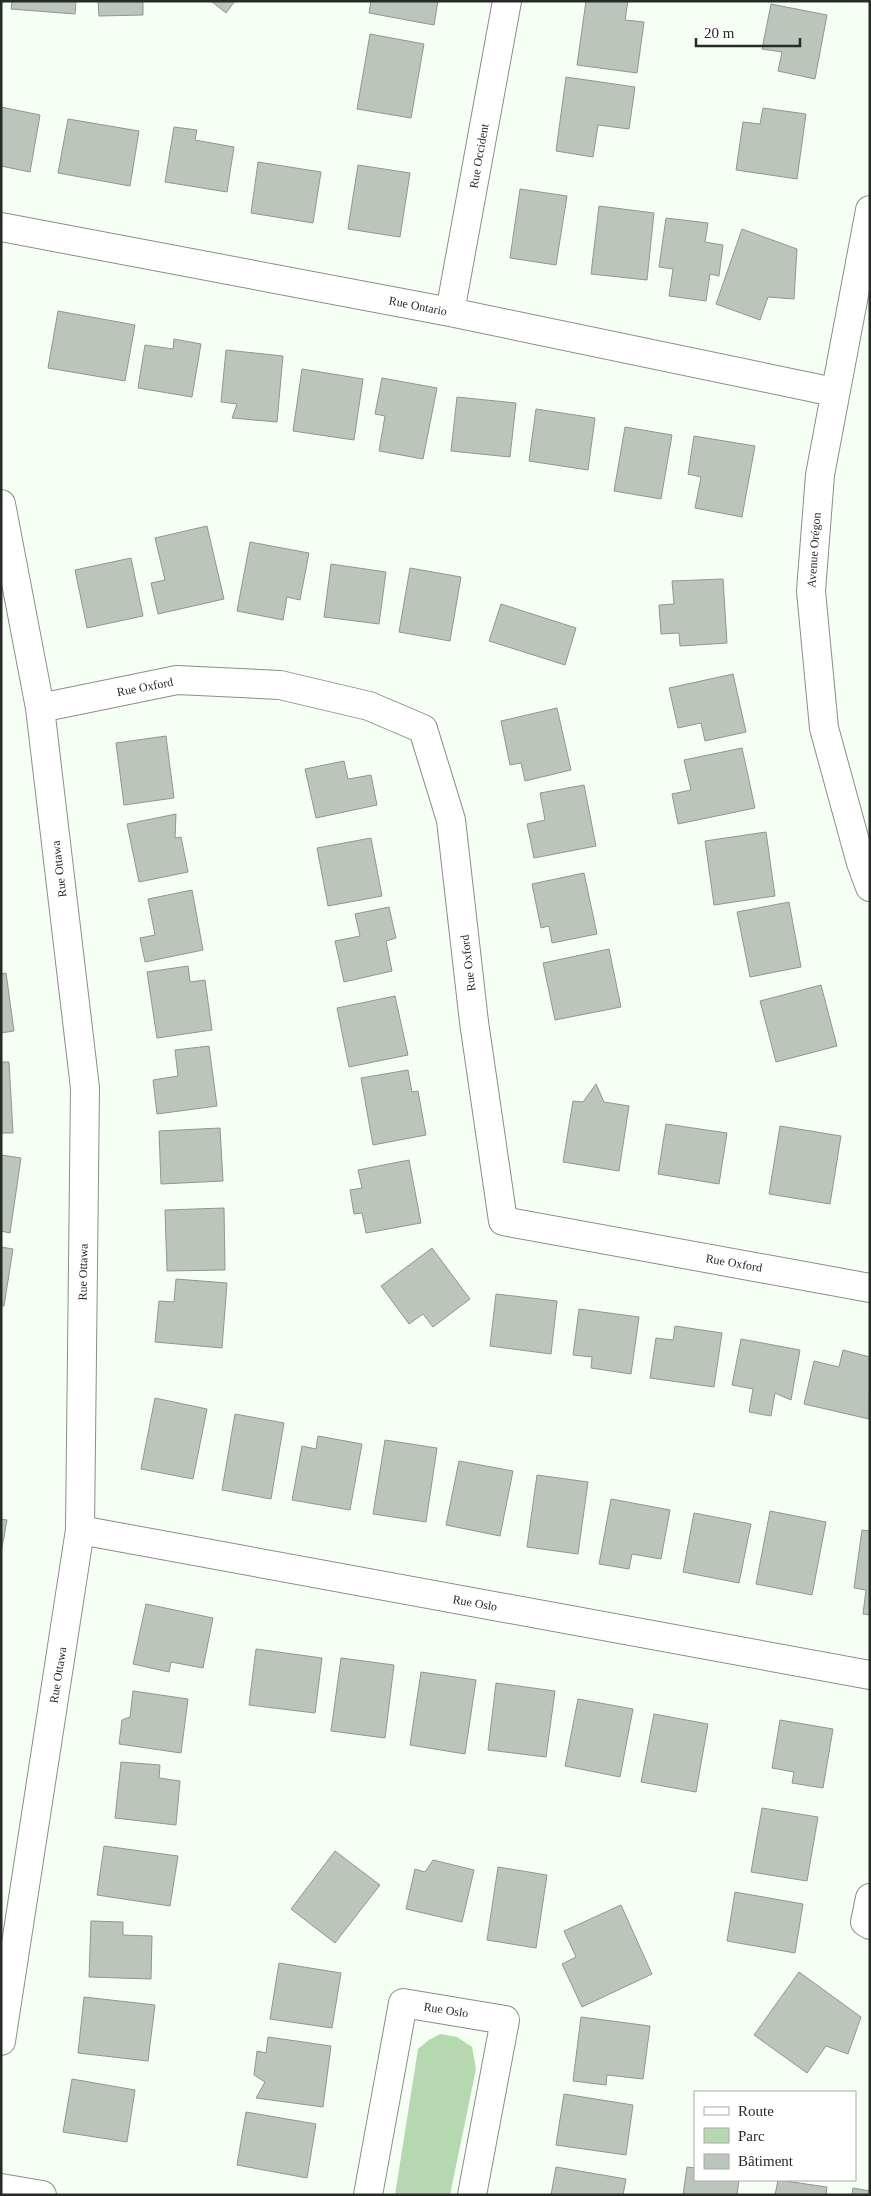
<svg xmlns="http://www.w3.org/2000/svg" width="871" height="2196" viewBox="0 0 871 2196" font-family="Georgia,serif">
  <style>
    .green { fill: #b6d8b0 }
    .building { fill: #bcc5bb; stroke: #8f988e }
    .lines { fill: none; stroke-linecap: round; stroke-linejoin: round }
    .street-casing { stroke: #889086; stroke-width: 30 }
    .street { stroke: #fff; stroke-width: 28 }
    .labels { text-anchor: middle; stroke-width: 4.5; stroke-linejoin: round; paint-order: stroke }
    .street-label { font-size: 12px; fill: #272a26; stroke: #fff }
  </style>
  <rect width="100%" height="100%" fill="#f6fff4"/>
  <!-- green -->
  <path class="green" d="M440 2034 457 2037 472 2047 476 2069 450 2195H395L418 2049 429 2040Z"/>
  <!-- building -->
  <path class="building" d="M12 1H76L75 14 11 9Z
    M98 1H143V15L99 16Z
    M211 1H235L226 13Z
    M371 1H438L434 25 369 13Z
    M586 1H628L625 20 644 22 637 73 577 65Z
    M771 4 827 15 815 79 778 71 782 52 762 49Z
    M370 34 424 44 411 118 357 109Z
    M566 77 635 87 629 129 598 125 593 157 556 151Z
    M1 107 40 115 30 172 1 166Z
    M763 108 806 114 797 179 736 170 743 122 760 124Z
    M68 119 139 131 130 186 58 173Z
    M174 127 197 130 195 140 234 147 227 192 165 182Z
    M258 162 321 172 313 223 251 213Z
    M358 165 410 173 400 237 348 229Z
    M520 189 567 196 556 265 510 258Z
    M599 206 654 213 647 280 591 274Z
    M666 218 708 223 705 242 723 245 719 276 710 274 706 301 669 296 673 269 659 267Z
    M742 229 797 249 794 299 768 297 760 320 716 304Z
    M58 311 135 325 125 381 48 368Z
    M174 339 201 344 192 397 138 388 145 345 173 349Z
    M226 350 283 356 277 422 232 418 237 404 221 402Z
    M302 369 363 379 354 440 293 431Z
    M382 378 437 388 423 459 379 451 385 416 375 414Z
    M457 397 516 403 510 457 451 451Z
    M536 409 595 418 588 470 529 461Z
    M625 427 672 435 661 499 614 491Z
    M694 436 755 446 742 517 695 508 701 477 688 474Z
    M207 526 224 599 158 614 151 583 165 580 155 538Z
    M250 542 309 553 300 600 287 597 283 620 237 611Z
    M131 558 143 616 87 628 75 570Z
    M331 564 386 572 379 624 324 617Z
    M410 568 461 577 450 641 399 632Z
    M723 579 727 643 680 646 679 633 661 634 659 605 674 604 672 581Z
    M501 604 576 628 565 665 489 641Z
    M733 674 746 732 705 741 701 723 678 728 669 688Z
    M557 708 571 770 525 781 521 763 510 765 501 721Z
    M166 736 174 798 124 805 116 743Z
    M742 748 755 808 678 824 672 794 691 790 684 760Z
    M344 761 348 779 371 775 377 805 316 818 305 769Z
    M584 785 596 846 534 858 527 824 545 820 540 793Z
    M176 814 175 838 181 837 188 872 139 882 127 824Z
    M766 832 775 896 714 905 705 841Z
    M371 838 382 896 328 906 317 848Z
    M584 873 597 934 552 943 549 926 541 928 532 884Z
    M192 890 203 950 145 962 140 938 155 935 148 899Z
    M789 902 801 967 750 977 737 912Z
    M389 907 396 938 386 941 392 971 344 982 335 941 360 936 355 914Z
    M609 949 621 1007 555 1020 543 963Z
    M188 966 190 982 205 980 212 1030 157 1038 147 972Z
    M6 973 14 1031 1 1033V974Z
    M821 985 837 1046 776 1062 760 1001Z
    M395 996 408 1055 349 1067 337 1008Z
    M209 1046 217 1106 157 1114 153 1080 178 1076 175 1050Z
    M1 1062H9L13 1133H1Z
    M408 1070 412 1092 418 1091 426 1135 373 1145 361 1078Z
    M596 1084 604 1102 629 1106 619 1171 563 1162 573 1101 583 1102Z
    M666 1124 727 1133 719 1184 658 1174Z
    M780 1126 841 1136 830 1204 769 1194Z
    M220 1128 223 1181 161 1184 159 1131Z
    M1 1155 21 1158 10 1233 1 1231Z
    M409 1160 421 1223 366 1233 362 1213 354 1214 350 1190 362 1188 358 1170Z
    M224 1208 225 1270 167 1271 165 1210Z
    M1 1247 13 1249 4 1306H1Z
    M432 1248 470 1299 433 1327 423 1314 409 1324 381 1286Z
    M176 1279 227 1283 222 1348 155 1342 159 1301 174 1302Z
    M496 1294 557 1301 551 1354 490 1346Z
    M579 1309 639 1317 631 1374 591 1368 592 1357 573 1355Z
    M675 1326 722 1333 714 1387 650 1378 656 1338 673 1340Z
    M741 1339 800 1350 791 1400 775 1393 771 1416 749 1412 753 1389 732 1385Z
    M843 1350 870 1357 869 1419 804 1404 814 1361 839 1367Z
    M155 1398 207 1409 193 1479 141 1469Z
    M235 1414 284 1423 271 1499 222 1490Z
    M318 1436 362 1444 350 1510 292 1500 302 1446 316 1449Z
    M385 1440 437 1448 426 1522 373 1514Z
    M459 1461 513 1471 500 1536 446 1525Z
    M537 1475 588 1482 578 1554 527 1547Z
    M611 1499 670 1510 661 1559 632 1554 629 1569 599 1564Z
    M770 1511 826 1522 812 1595 756 1584Z
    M694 1513 751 1524 739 1583 683 1572Z
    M1 1519 7 1520 1 1553Z
    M862 1530 870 1531V1615L863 1614 866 1590 854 1588Z
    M146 1604 213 1618 203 1668 171 1662 169 1672 133 1664Z
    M256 1649 322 1658 315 1713 249 1705Z
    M341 1658 394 1665 385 1738 331 1731Z
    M421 1672 476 1680 465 1754 410 1745Z
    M496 1683 555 1691 546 1757 488 1750Z
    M133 1691 188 1699 181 1753 119 1744 122 1720 130 1717Z
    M578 1699 633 1709 620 1777 565 1766Z
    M654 1714 708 1724 696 1792 641 1782Z
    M780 1720 833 1729 823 1788 792 1783 794 1772 772 1768Z
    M121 1762 160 1765 159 1778 180 1781 176 1825 115 1818Z
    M762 1808 818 1817 807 1881 751 1872Z
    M104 1846 178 1856 170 1906 97 1895Z
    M335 1851 380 1885 335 1943 291 1909Z
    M433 1860 474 1870 462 1922 406 1909 415 1869 425 1872Z
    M498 1867 547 1875 536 1948 487 1940Z
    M735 1892 803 1904 795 1953 727 1941Z
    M621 1905 652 1974 582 2007 562 1964 576 1957 564 1931Z
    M91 1921 123 1922V1935L152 1936 151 1979 89 1977Z
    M279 1963 341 1973 332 2028 270 2019Z
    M799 1972 861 2017 848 2054 826 2046 807 2073 754 2035Z
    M84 1997 155 2005 148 2061 78 2053Z
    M581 2017 650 2026 643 2079 607 2075 606 2085 573 2081Z
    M268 2037 331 2046 323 2107 256 2098 265 2082 254 2075 257 2051 266 2053Z
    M72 2079 135 2090 127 2142 63 2132Z
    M564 2094 633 2105 626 2155 556 2145Z
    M246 2112 316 2124 307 2178 237 2165Z
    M556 2167 626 2179 623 2195H551Z
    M687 2167 695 2168V2180H739L737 2195H683Z
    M778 2180 827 2187 826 2195H775Z
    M853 2188 870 2191V2195H852Z"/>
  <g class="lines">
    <!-- street casing -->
    <g class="street-casing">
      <path id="street" d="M870 210 820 475 811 591 824 728 861 863 870 887
        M1 227 450 312 834 392
        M450 312 507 1
        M1 504 40 708 85 1088 80 1530 1 2041
        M40 708 177 680 280 685 369 706 423 729 451 820 474 1022 503 1221 870 1288
        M80 1530 870 1675
        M870 1898 865 1922 870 1925
        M1 2188 42 2195
        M368 2195 403 2003 505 2020 472 2195"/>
    </g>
    <!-- street -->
    <use href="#street" class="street"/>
  </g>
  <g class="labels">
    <!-- street labels -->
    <g class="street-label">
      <text transform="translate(479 156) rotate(-80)" y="4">Rue Occident</text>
      <text transform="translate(418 306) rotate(11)" y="4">Rue Ontario</text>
      <text transform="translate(814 550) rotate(-86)" y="4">Avenue Orégon</text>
      <text transform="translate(145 687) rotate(-11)" y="4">Rue Oxford</text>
      <text transform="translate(59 869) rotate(-97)" y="4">Rue Ottawa</text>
      <text transform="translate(468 963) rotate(-97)" y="4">Rue Oxford</text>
      <text transform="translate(734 1263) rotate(10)" y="4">Rue Oxford</text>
      <text transform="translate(83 1272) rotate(-89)" y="4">Rue Ottawa</text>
      <text transform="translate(475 1603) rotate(10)" y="4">Rue Oslo</text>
      <text transform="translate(58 1675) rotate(-81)" y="4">Rue Ottawa</text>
      <text transform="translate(446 2010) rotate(9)" y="4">Rue Oslo</text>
    </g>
  </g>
  <!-- border -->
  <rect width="871" height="2196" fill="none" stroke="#272a26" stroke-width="5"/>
  <!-- legend -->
  <rect x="694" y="2091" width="162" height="90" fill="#ffffff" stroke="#a9aaa8"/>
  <rect x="704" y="2107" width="25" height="8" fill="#ffffff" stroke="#a9aaa8"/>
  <text x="738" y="2116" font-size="15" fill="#272a26">Route</text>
  <rect x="704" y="2128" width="25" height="15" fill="#b6d8b0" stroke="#a9aaa8"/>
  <text x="738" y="2141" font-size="15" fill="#272a26">Parc</text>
  <rect x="704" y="2154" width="25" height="15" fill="#bcc5bb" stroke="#a9aaa8"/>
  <text x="738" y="2166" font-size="15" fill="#272a26">Bâtiment</text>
  <!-- scale -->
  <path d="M696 38v8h104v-8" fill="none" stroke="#272a26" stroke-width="2.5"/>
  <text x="704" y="38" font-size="15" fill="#272a26" stroke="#ffffff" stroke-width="4" paint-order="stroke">20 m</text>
</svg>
